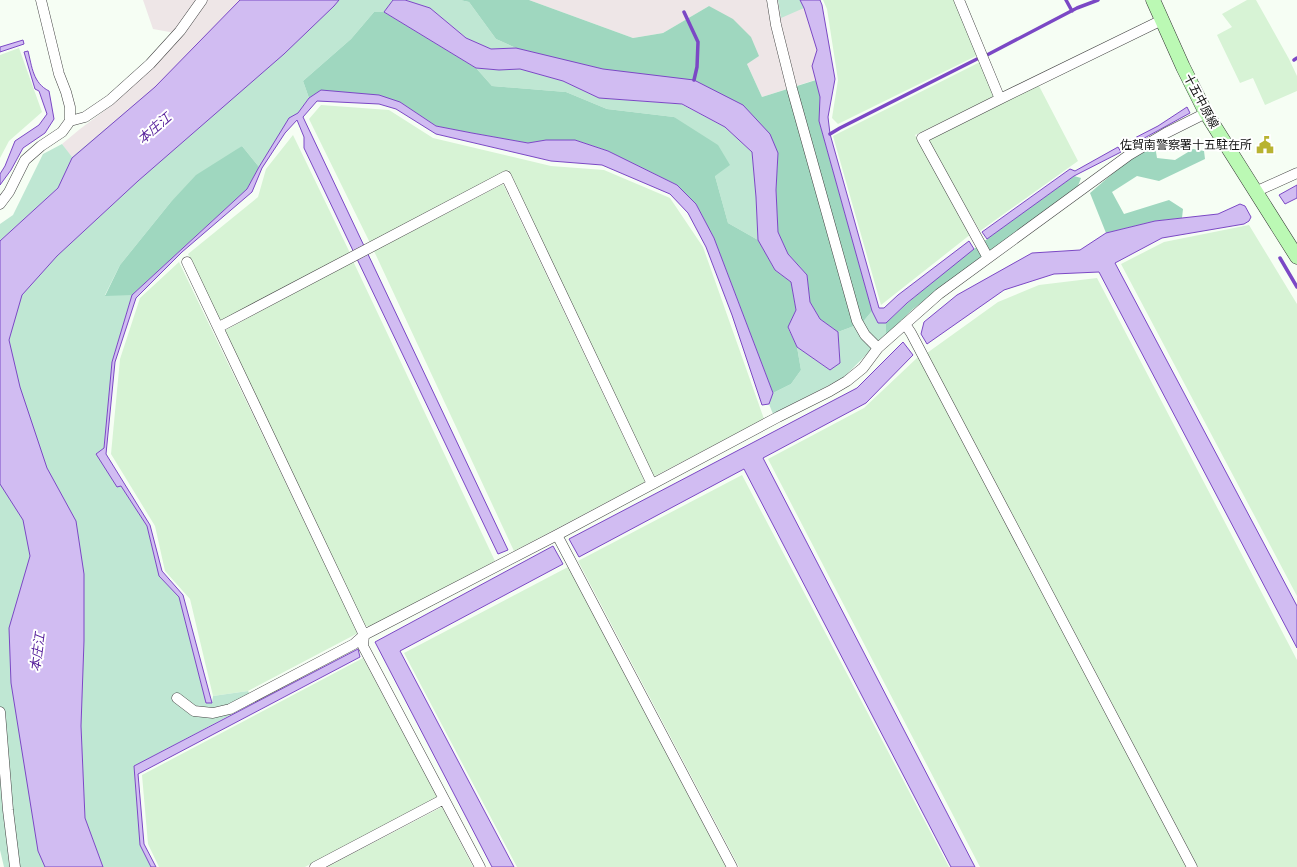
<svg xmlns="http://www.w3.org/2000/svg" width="1297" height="867" viewBox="0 0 1297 867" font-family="Merriweather,'Noto Sans JP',serif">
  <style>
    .industrial { fill: #eee6e7 }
    .farmland { fill: #d7f3d5 }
    .green { fill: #bfe7d3 }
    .forest { fill: #9fd7bf }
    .water { fill: #d1bcf2; stroke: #7b48c5 }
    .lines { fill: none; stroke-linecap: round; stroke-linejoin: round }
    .stream { stroke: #7b48c5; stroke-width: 3.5 }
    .street-casing { stroke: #434343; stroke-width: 11 }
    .secondary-casing { stroke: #323232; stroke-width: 15 }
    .street { stroke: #fff; stroke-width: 10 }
    .secondary { stroke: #bbf9b4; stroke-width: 14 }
    .labels { text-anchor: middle; stroke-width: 4; stroke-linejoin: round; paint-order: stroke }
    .street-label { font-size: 12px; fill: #101010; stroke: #fff }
    .poi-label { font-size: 12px; fill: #101010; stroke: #fff; text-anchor: end }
    .water-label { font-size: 13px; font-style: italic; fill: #57219b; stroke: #fff }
  </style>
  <rect width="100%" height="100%" fill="#f6fef4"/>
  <!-- industrial -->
  <path class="industrial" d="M143 0H339L72 158 62 144 80 129 112 105 181 34 153 29Z
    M529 0H809L813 11 821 78 762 97 747 64 709 6 663 33 633 38Z"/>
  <!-- farmland -->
  <path class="farmland" d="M823 0H954L978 55 838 124 832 118 838 80 827 9Z
    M1247 0H1256L1289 59 1297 76V91L1265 105 1253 78 1240 83 1217 35 1232 27 1222 14Z
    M19 48 42 112 9 141 0 158V55Z
    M980 62 995 96 915 135 971 234 881 305 833 136Z
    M1038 84 1078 161 980 231 927 140Z
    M321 105 389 110 433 138 551 166 604 170 670 198 703 247 764 419 653 477 509 170 370 243 309 119Z
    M293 135 350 253 220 322 188 254 258 197 266 169Z
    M503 184 645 482 514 551 374 251Z
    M1249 225 1297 304V596L1121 264 1164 242Z
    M353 261 495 561 371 627 363 625 224 331Z
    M179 262 358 633 248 691 213 696 190 599 165 571 155 526 111 454 120 359 140 298Z
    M1097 278 1297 660V867H1198L927 353 998 302 1039 285Z
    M918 357 1187 867H980L768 459 864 408Z
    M742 475 949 867H739L578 561Z
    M568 567 726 867H517L404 653Z
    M363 658 437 797 305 867H159L148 844 142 775Z
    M442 807 473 867H327Z"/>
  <!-- green -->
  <path class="green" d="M240 0 58 188 0 241V224L13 215 43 154 62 144 72 157 155 87Z
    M339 0H393L384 12H374L351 39 303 81 309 98 298 113 289 119 259 167 242 146 170 203 120 265 105 295H132L112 362 104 449 96 454 121 486 147 526 159 576 179 597 206 703H212L213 696 248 691 255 702 134 766 140 845 151 867H103L85 818 81 726 84 641V574L0 393V307L23 266 334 6Z
    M405 0H460L469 2 496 39 516 48 491 49 466 38 430 8Z
    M778 0H800L804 8 781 18Z
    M476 68 499 70 520 69 563 81 599 98 681 104 725 127 752 152 756 197 758 240 728 223 715 176 674 117 607 109 566 92 492 86Z
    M872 311 878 323H886V335L843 378 773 414 769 404 773 393 791 384 801 370 797 347 830 370 840 362 838 332 862 323Z
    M0 465 35 518 64 867H4L0 850Z"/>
  <!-- forest -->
  <path class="forest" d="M460 0H529L633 38 663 33 709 6 733 19 751 37 759 56 747 64 762 97 816 80 820 97 819 121 872 311 862 323 838 332 820 319 810 302 807 275 788 254 778 232 776 190 778 153 639 74 603 69 563 60 516 48 496 39 469 2Z
    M374 12H384L476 68 492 86 566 92 607 109 674 117 718 145 730 165 715 176 728 223 758 240 775 270 791 282 796 310 788 328 797 347 801 370 791 384 773 393 714 238 696 204 677 185 608 151 575 140H546L528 143 472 133 436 126 400 102 321 90 309 98 303 81 351 39Z
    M242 146 259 167 247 189 132 295 105 296 120 265 170 203 196 175Z
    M1155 146 1157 158 1175 160 1193 149 1204 151 1205 159 1159 181 1137 176 1112 192 1124 214 1169 200 1183 209 1182 218 1155 221 1106 233 1090 193 1126 162Z
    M1074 176 1081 178 1078 186 913 309 886 335V323C943 268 1010 222 1074 176Z"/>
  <!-- water -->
  <path class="water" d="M240 0H339L334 6 284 54 138 181 57 256 22 295 9 340 20 387 47 468 76 521 84 574V641L81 726 85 818 103 867H45L38 851 11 683 9 628 30 556 23 520 0 484V241L58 188 72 158 155 87Z
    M393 0H405L430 8 466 38 491 49 516 48 603 69 694 80 743 105 770 134 778 153 776 190 778 232 788 254 807 275 810 302 820 319 838 332 840 363 830 370 797 347 788 327 796 310 791 282 775 270 758 240 756 197 752 152 725 127 682 104 599 98 563 81 520 69 499 70 476 68 384 12Z
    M800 0H820L822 5 835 79 828 117 830 134 879 308H884L898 295 969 241 974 249 907 303 886 323H878L872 311 819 121 820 97 812 66 817 50 804 8Z
    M23 40 24 44 0 52V47Z
    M28 51C32 67 33 83 49 91L54 119 45 133 23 148 11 170 0 185V174L5 166 15 141 39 125 47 114 39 91 35 89 24 52Z
    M321 90 379 95 400 102 436 126 472 133 528 143 546 140H575L608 151 677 185 696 204 714 238 773 393 769 404 762 405 732 315 706 247 688 213 670 194 602 165 551 161 436 134 396 109 379 104 317 101 303 117 508 550 498 554 304 148V137L297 120 285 133 262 168 252 192 182 252 136 298 115 362 106 454 150 525 162 571 183 595 212 703H206L179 597 159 576 147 526 121 486 117 487 96 454 104 448 112 362 132 295 247 189 259 167 289 118 298 113 309 98Z
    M1187 107 1190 113 1128 147 1125 143 1158 126Z
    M1118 147 1121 152 1074 176 987 239 982 232 1070 169 1075 171Z
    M1297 185V198L1285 204 1279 195Z
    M1240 204 1245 206 1251 217 1249 221 1244 224 1162 238 1115 263 1297 606V648L1099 272 1054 274 1004 290 927 344 921 334 924 322 957 295 1032 253 1080 250 1106 233 1155 221 1218 214Z
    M903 342 913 355 866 403 763 458 975 867H951L744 469 579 557 569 539 857 388Z
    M553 546 563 564 400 651 514 867H492L375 642Z
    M358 649 360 657 138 774 144 844 156 867H151L140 845 134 766Z"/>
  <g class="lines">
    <!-- stream -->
    <path class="stream" d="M1066 0 1072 11
      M684 12 698 42 697 67 694 80
      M987 55 1077 8 1098 0
      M1294 60 1297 58
      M830 134 840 128 979 58
      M1280 258 1297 287"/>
    <!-- street casing -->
    <g class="street-casing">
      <path id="street" d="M772 0 776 25 792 89 857 321 865 335 878 348
        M959 0 1000 99
        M70 121 85 117 110 100 150 64 180 31 202 0
        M1255 192 1297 173
        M0 204 9 192 25 160 41 146 62 132 70 121V107L66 92 59 74 41 0
        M988 258 922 138 1000 99 1162 20
        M187 262 364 635 363 646 480 867
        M905 324 911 333 1192 867
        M219 327 506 176 652 484
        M557 535 732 867
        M177 698 194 711 213 713 230 709 354 644 364 635 557 535 778 417 830 391 847 381 863 368 878 348 939 294 1129 155 1166 133 1206 113
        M0 712 8 810 15 867
        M315 867 444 799"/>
    </g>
    <!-- secondary casing -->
    <g class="secondary-casing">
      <path id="secondary" d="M1153 0 1183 67 1206 113 1297 257"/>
    </g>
    <!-- street -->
    <use href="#street" class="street"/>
    <!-- secondary -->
    <use href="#secondary" class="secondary"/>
  </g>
  <!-- icons -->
  <defs>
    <g id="civic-bare" transform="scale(1.38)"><path d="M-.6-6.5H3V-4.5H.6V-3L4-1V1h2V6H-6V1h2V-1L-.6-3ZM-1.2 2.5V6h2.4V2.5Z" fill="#b8b331" stroke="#fff" stroke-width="2.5" paint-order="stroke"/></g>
  </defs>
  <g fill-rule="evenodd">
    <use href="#civic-bare" x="1265" y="145"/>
  </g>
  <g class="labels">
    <!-- street labels -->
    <g class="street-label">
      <text transform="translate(1201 101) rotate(62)" y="4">十五中原線</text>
    </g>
    <!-- poi labels -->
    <g class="poi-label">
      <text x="1252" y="149">佐賀南警察署十五駐在所</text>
    </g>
    <!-- water labels -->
    <g class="water-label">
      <text transform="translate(154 128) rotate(-41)" y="5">本庄江</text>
      <text transform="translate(37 652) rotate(-82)" y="5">本庄江</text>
    </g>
  </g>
</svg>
